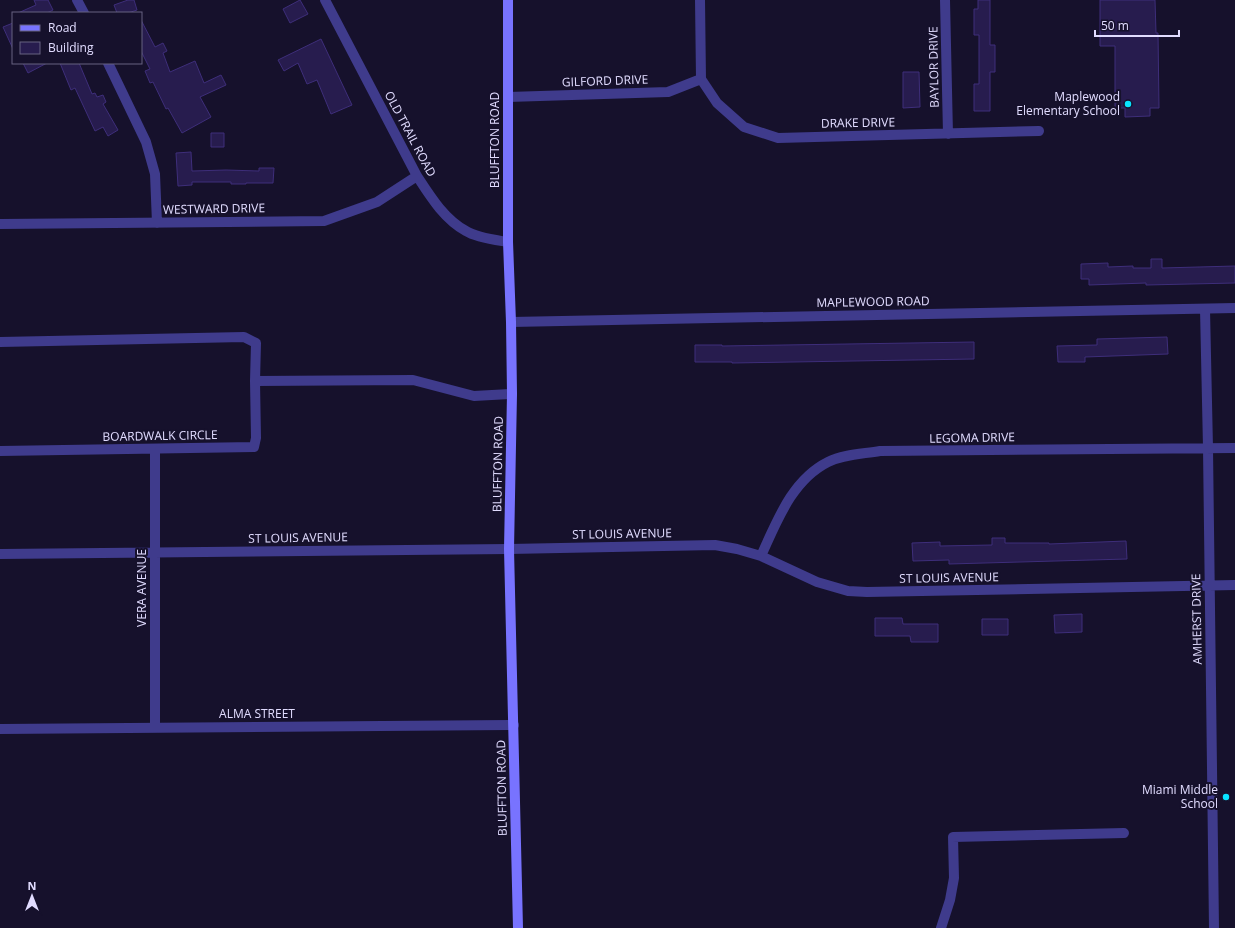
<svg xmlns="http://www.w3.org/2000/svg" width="1235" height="928" viewBox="0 0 1235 928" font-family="'Open Sans',sans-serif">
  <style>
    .building { fill: #271c4e; stroke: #3e2e7a }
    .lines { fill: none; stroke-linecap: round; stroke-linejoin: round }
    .street { stroke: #3f3b8c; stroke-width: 10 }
    .secondary { stroke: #7873ff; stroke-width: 10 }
    .poi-dot { fill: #08e3ff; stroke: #16112c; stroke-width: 1.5 }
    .labels { text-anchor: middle; stroke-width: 4; stroke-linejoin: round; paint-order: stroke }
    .street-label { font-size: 12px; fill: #e1dcff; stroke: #16112c }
    .poi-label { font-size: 12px; fill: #e1dcff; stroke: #16112c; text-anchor: end }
  </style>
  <rect width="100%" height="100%" fill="#16112c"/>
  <!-- building -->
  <path class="building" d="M34 0H48L53 10 47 13H18L36 5Z
    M128 0H134L137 10 128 13H117L114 5Z
    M300 0 308 14 290 23 283 9Z
    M978 0H990V45H995V72H990V111H974V84H979V35H974V9H978Z
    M1100 0H1155L1156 33H1158L1159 108H1150V116L1125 117V108H1115V46H1100Z
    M141 20 155 47 163 43 167 51 163 53 170 72 195 61 204 83 221 75 226 85 200 97 211 117 182 133 168 108 166 109 153 82 150 83 145 71 150 69 141 51Z
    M13 23V49L3 27Z
    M321 39 352 105 331 114 317 80 307 84 298 63 284 71 278 60Z
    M23 63H47L28 73Z
    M60 63H79L92 94 95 93 97 97 103 95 106 102 103 104 118 130 108 136 103 127 95 131 75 88 71 90Z
    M903 72H919L920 107 903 108Z
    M211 133H224V147H211Z
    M191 152 192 171 226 170 259 171V168H274L273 183H246V184H231V182H192V185L178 186 176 153Z
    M1151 259H1162V268L1235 266V283L1146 285V283L1089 285V279H1081V264L1108 263V267L1133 266V268H1151Z
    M1167 337 1168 354 1085 357V362H1058L1057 346 1097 345V339Z
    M974 342V359L732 363V362H695V345H722V346Z
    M992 538H1005V543H1049V544L1126 541 1127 559 949 564V560L913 561 912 543 940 542V546L992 545Z
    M1082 614V632L1055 633 1054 615Z
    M875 618H902L903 624H938V642H911L910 636H875Z
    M982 619H1008V635H982Z"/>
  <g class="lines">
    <!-- street -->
    <path class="street" d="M77 0 84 13
      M325 0 417 176C430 196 444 219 466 231 477 238 496 240 508 242
      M700 0 701 79
      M945 0 948 134
      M108 63 146 142 155 174 157 223
      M701 79 717 103 744 127 778 138 1039 131
      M508 97 668 92 701 79
      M0 224 324 221 377 202 417 176
      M1205 309 1208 448 1214 928
      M511 322 1235 308
      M0 342 244 337 256 343 255 381 256 438 254 447 0 451
      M255 381 413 380 474 396 512 394
      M0 554 509 549 715 545 737 549 761 556 817 582 848 591 867 592 1235 585
      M761 556C777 521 792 480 828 462 844 454 863 454 880 451L1235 448
      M155 728V449
      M0 729 514 725
      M941 928 950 900 954 878 953 837 1124 833"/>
    <!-- secondary -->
    <path class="secondary" d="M508 0V242L511 322 512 394 509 549 518 928"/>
  </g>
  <!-- markers -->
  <g class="poi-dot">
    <circle cx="1128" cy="104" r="4"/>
    <circle cx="1226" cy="797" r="4"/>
  </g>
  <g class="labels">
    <!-- street labels -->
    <g class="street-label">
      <text transform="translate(934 67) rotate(-91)" y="4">BAYLOR DRIVE</text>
      <text transform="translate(605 81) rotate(-2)" y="4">GILFORD DRIVE</text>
      <text transform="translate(858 123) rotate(-1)" y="4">DRAKE DRIVE</text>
      <text transform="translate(410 134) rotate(62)" y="4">OLD TRAIL ROAD</text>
      <text transform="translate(495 140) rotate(-90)" y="4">BLUFFTON ROAD</text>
      <text transform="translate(214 209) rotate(-1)" y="4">WESTWARD DRIVE</text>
      <text transform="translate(873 302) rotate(-1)" y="4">MAPLEWOOD ROAD</text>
      <text transform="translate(160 436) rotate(-1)" y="4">BOARDWALK CIRCLE</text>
      <text transform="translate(972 438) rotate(-1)" y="4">LEGOMA DRIVE</text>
      <text transform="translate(498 464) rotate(-89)" y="4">BLUFFTON ROAD</text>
      <text transform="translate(622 534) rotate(-1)" y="4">ST LOUIS AVENUE</text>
      <text transform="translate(298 538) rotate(-1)" y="4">ST LOUIS AVENUE</text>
      <text transform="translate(949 578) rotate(-1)" y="4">ST LOUIS AVENUE</text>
      <text transform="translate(142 588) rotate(-90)" y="4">VERA AVENUE</text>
      <text transform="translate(1197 619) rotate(-91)" y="4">AMHERST DRIVE</text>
      <text x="257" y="718">ALMA STREET</text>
      <text transform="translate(502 788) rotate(-91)" y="4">BLUFFTON ROAD</text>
    </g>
    <!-- poi labels -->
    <g class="poi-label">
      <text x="1120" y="101">Maplewood<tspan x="1120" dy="14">Elementary School</tspan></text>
      <text x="1218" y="794">Miami Middle<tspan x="1218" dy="14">School</tspan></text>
    </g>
  </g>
  <!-- legend -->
  <rect x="12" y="12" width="130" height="52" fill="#16112c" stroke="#676280"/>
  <rect x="20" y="25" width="20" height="6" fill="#7873ff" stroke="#676280"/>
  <text x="48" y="32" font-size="12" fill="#e1dcff">Road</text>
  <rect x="20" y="42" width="20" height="12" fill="#271c4e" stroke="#676280"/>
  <text x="48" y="52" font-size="12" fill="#e1dcff">Building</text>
  <!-- north arrow -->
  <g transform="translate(32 896)" stroke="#16112c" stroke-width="3" paint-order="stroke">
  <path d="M0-3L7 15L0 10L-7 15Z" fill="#e1dcff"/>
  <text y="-6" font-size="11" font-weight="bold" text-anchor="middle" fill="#e1dcff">N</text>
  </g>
  <!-- scale -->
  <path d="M1095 30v6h84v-6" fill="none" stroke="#e1dcff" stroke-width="2"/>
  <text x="1101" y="30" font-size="12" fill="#e1dcff" stroke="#16112c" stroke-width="3" paint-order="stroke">50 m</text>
</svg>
